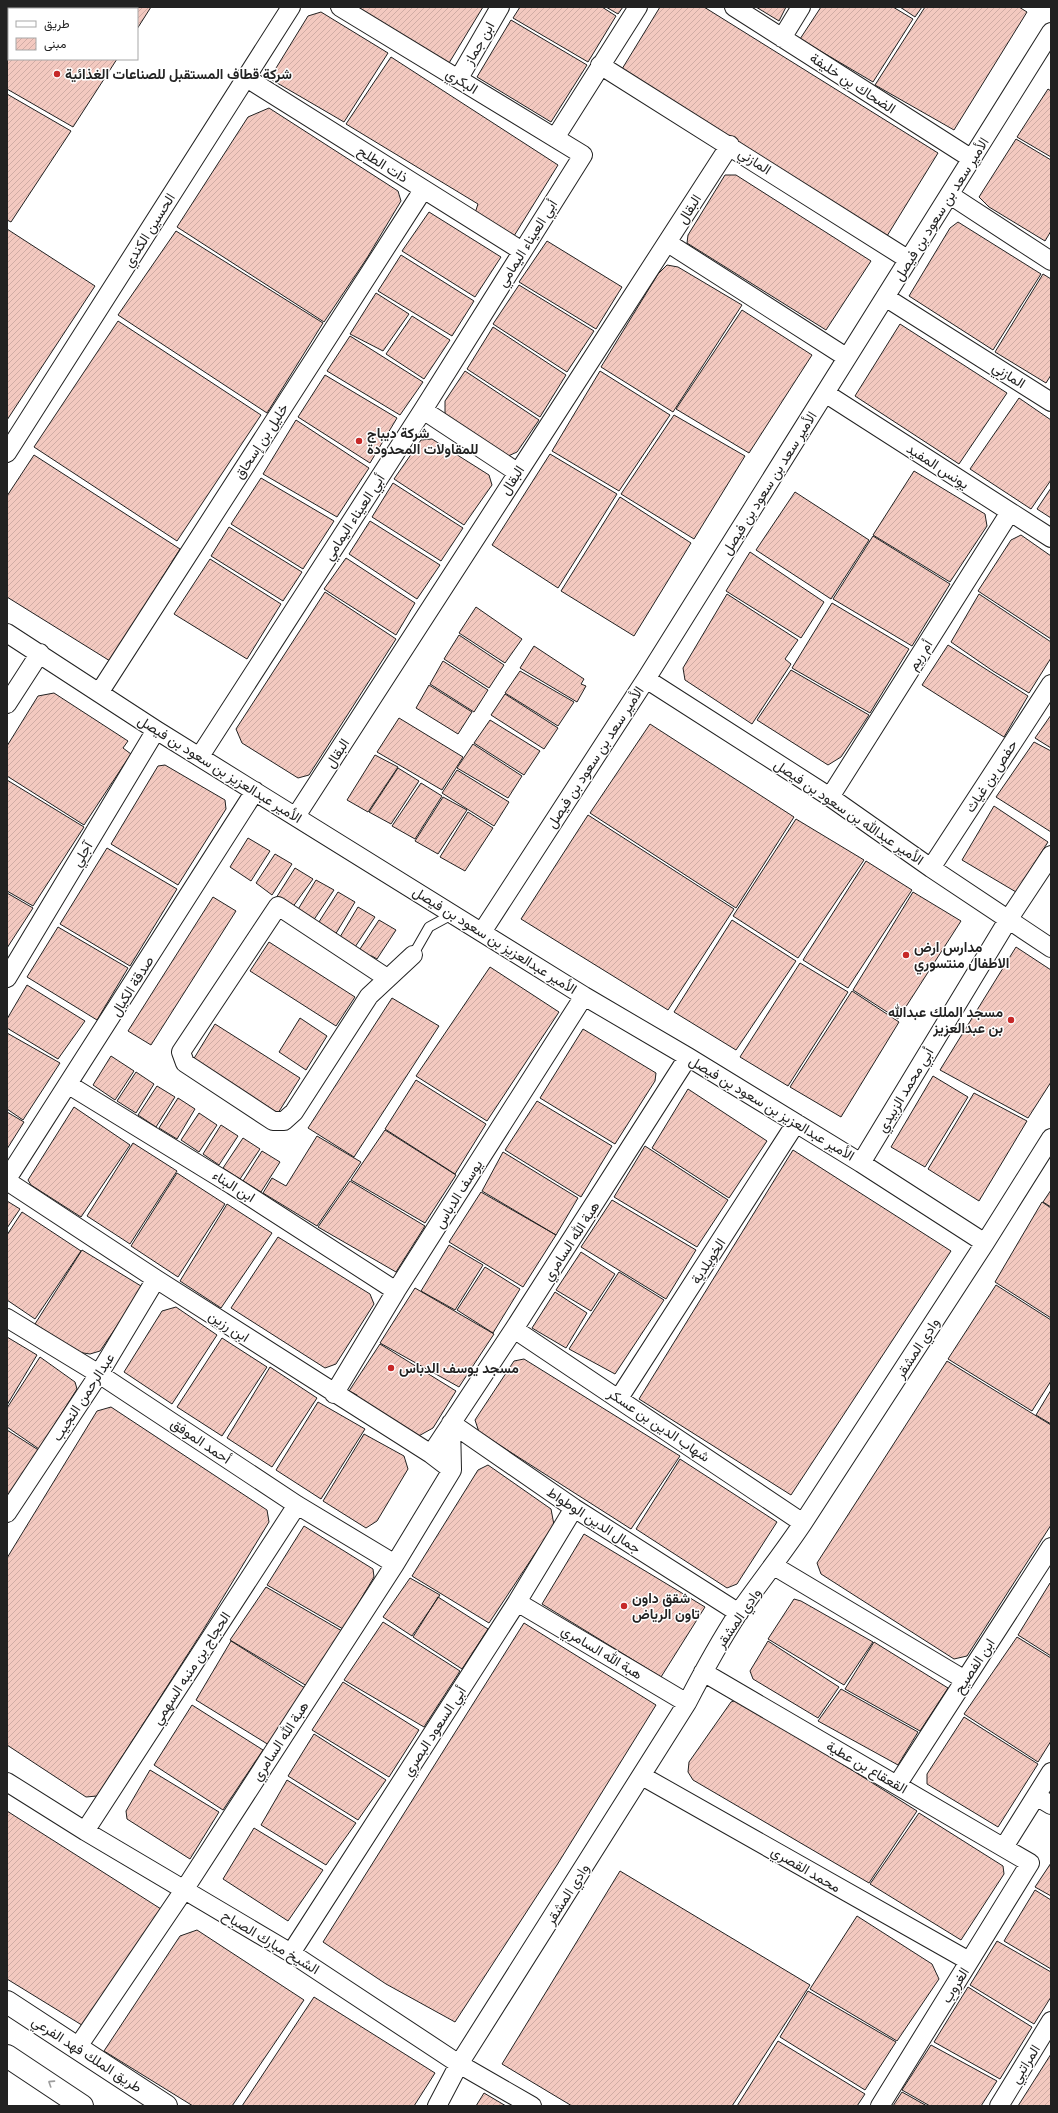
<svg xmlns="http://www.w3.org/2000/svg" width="1058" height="2113" viewBox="0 0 1058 2113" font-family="Overpass,Vazirmatn,sans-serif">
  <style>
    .building { fill: url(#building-hatch); stroke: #222 }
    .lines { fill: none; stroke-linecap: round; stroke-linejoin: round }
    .service-casing { stroke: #222; stroke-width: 11 }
    .minor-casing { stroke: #222; stroke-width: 20 }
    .primary-casing { stroke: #222; stroke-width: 24 }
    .motorway-casing { stroke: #222; stroke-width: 24 }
    .service { stroke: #fff; stroke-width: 9 }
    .minor { stroke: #fff; stroke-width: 18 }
    .primary { stroke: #fff; stroke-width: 22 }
    .motorway { stroke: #fff; stroke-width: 22 }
    .oneway { stroke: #9c9c9c }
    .poi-dot { fill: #c62828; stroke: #fff; stroke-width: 1.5 }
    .labels { text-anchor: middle; stroke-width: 3; stroke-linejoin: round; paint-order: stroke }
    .street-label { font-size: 14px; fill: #222; stroke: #fff }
    .poi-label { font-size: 14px; font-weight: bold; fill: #222; stroke: #fff; text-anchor: start }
  </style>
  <defs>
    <pattern id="building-hatch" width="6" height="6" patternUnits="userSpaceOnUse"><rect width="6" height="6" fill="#f3c9c0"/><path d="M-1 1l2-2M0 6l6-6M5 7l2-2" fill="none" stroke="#d0aca5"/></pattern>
  </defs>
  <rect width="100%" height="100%" fill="#fff"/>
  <!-- building -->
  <path class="building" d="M27 7H74L77 9H25Z
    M80 7H151L137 29V9H84Z
    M350 7H483L446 68Z
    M520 7H602L616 16 588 62 513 18Z
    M606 7H623L618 14Z
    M660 7H704L938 153 887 236 622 69Z
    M756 7H786L779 21Z
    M821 7H893L913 19 873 82 800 39Z
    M900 7H922L915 17Z
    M925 7H1019L1027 12 954 130 875 85Z
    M321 12 388 53 344 122 272 80 273 73 308 16Z
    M511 20 587 65 551 122 477 77Z
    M9 35V59H117L73 127 7 89V38Z
    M391 57 558 165 514 236 475 213 478 204 346 124Z
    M1048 89 1051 91V157L1017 137Z
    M7 94 71 131 11 222 7 220Z
    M269 108 398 191 401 201 367 258 324 322 177 227 248 117Z
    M1016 139 1051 160V231L1045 241 989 207 979 197Z
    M725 175H736L871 261 826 330 687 243 688 235Z
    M429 212 501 257 475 297 402 251Z
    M958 222 1041 274 993 350 909 296 950 228Z
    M7 229 95 286 7 420Z
    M176 231 323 323 267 413 118 315Z
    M547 241 622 287 596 329 519 282Z
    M401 255 474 301 452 336 378 291Z
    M667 265 678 267 742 305 673 412 601 367 658 274Z
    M1043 274 1051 279V375L1046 383 995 352Z
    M519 285 594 331 567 372 493 324Z
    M376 293 409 314 383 351 350 334Z
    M742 310 812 355 749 453 676 409Z
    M412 316 450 340 424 379 386 354Z
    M118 321 261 415 177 541 34 447Z
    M900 324 1007 393 959 464 855 396Z
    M493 327 566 375 540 417 467 369Z
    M350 336 423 382 400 415 327 371Z
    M465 371 539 420 517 452 506 457 445 415V401Z
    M600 371 670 415 619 491 552 451Z
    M325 375 397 418 370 463 298 417Z
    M1019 398 1051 420V480L1031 509 970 469Z
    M674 415 745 456 694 539 621 494Z
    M296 420 369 468 337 517 263 474Z
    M432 439 489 475 492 485 464 525 394 479 421 440Z
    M550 454 617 494 558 588 492 545Z
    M34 455 180 549 110 661 7 597V496Z
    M914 471 985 514 987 526 950 582 873 535Z
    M261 478 334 521 303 569 231 524Z
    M393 483 463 528 441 561 372 517Z
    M1051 488V518L1037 509Z
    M795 492 869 540 831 599 756 550Z
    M620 497 691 543 634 636 561 591Z
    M370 521 440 565 417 599 349 554Z
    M229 527 302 572 283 601 211 556Z
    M1021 535 1051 556V639L978 591 1011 540Z
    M873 536 950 584 912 646 833 599Z
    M750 552 824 602 801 638 726 591Z
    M346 558 415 603 396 635 324 589Z
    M210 559 281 604 247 659 174 614Z
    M325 592 396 639 309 775 298 778 242 743 236 729Z
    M727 594 798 640 785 659 791 664 752 724 685 680 683 668Z
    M979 594 1051 642V658L1029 693 993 671 951 642Z
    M832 603 909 649 870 713 792 668Z
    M476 607 522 639 505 663 459 633Z
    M459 635 504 665 489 688 444 659Z
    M948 645 1028 696 1004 737 922 685Z
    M534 646 584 679 581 684 586 686 577 702 520 668Z
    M443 661 488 690 474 712 430 684Z
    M791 670 869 715 841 757 828 765 757 720Z
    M520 671 574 702 558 726 505 693Z
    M429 685 472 712 458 734 416 708Z
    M54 693 128 741 123 748 131 754 84 825 7 776V746L38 696Z
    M505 694 558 728 544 749 491 715Z
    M1051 715V748L1035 738Z
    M399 718 463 757 442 790 377 752Z
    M490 720 540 751 524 775 474 743Z
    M650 724 794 817 736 908 590 813Z
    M1034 742 1051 751V832L996 797Z
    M473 744 522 776 508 798 457 768Z
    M375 755 398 767 368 812 347 800Z
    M165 765 225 800 226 809 178 885 111 844 158 766Z
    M398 768 419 781 391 824 369 812Z
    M457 770 509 802 494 826 442 793Z
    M7 780 84 827 33 906 7 891Z
    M421 783 442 796 415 839 392 826Z
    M443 797 467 810 438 854 415 841Z
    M994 806 1048 842 1016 892 962 860Z
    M468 812 493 828 465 871 440 857Z
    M588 815 734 909 668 1010 521 919Z
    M796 819 864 860 798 958 733 916Z
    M248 838 270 851 251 881 230 867Z
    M107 848 177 889 130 966 60 924Z
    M275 854 292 864 272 895 256 883Z
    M866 861 912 890 848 988 803 960Z
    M295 868 313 879 292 908 276 898Z
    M316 880 334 890 313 921 297 911Z
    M338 892 355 902 335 935 317 925Z
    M913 892 961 921 898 1019 853 990Z
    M7 893 33 908 7 948Z
    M213 897 236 911 151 1045 128 1031Z
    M358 907 375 917 355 947 340 937Z
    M379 920 396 930 377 959 372 956 365 957 358 952Z
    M732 920 796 961 736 1050 674 1012Z
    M58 927 128 968 97 1020 27 977Z
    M269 942 355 997 336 1026 250 971Z
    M1016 947 1051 970V1082L1028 1118 940 1070Z
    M800 963 848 992 788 1086 740 1057Z
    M490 967 559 1012 487 1121 416 1076Z
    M27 985 85 1021 58 1059 7 1028V1019Z
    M852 991 899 1022 841 1117 790 1087Z
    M392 998 439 1026 354 1157 308 1128Z
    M300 1018 327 1036 306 1070 279 1052Z
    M215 1024 300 1078 278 1113 193 1060Z
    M583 1029 656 1073 655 1081 615 1144 540 1098Z
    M7 1033 60 1063 23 1120 7 1109Z
    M111 1056 134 1071 115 1100 93 1085Z
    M136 1072 154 1084 136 1113 117 1101Z
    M933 1076 968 1097 925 1167 891 1147Z
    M416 1080 486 1124 455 1174 385 1129Z
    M157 1086 175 1097 156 1127 138 1115Z
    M688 1089 767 1141 729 1198 652 1148Z
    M974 1093 1027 1121 979 1201 928 1169Z
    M178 1098 195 1109 177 1139 159 1128Z
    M537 1101 612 1146 581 1197 505 1150Z
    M74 1107 130 1145 81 1217 31 1185 28 1180Z
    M7 1112 24 1122 7 1149Z
    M199 1113 217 1125 199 1152 181 1140Z
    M221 1125 238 1136 219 1165 203 1154Z
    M385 1130 456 1175 425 1223 351 1180Z
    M317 1136 361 1162 317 1226 263 1193 272 1178 286 1186Z
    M243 1138 260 1149 240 1179 223 1168Z
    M133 1143 177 1171 130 1244 87 1216Z
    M645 1146 728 1200 697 1247 614 1197Z
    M793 1150 951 1251 791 1495 639 1399Z
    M262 1151 280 1162 261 1192 243 1181Z
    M503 1152 578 1198 556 1235 482 1191Z
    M177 1173 225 1204 178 1277 131 1246Z
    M350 1181 425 1226 396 1272 318 1227Z
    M1051 1190V1207L1043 1202Z
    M481 1192 556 1235 523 1287 449 1242Z
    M612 1200 696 1250 666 1299 581 1247Z
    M7 1201 20 1209 7 1228Z
    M1042 1202 1051 1208V1318L995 1282Z
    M227 1204 272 1233 221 1308 180 1281Z
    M22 1212 81 1251 35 1319 7 1300V1235Z
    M278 1237 370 1294 374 1304 336 1364 325 1368 231 1308Z
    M449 1245 483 1265 455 1310 421 1291Z
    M82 1250 141 1286 140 1292 100 1351 90 1354 77 1352 35 1324Z
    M581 1252 615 1274 591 1311 556 1290Z
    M485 1267 520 1289 493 1333 457 1310Z
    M619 1272 664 1300 615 1374 569 1349Z
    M996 1285 1051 1320V1381L1032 1411 948 1359Z
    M415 1288 494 1334 459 1387 380 1343Z
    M555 1292 587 1313 566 1348 532 1328Z
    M176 1307 217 1335 172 1404 124 1372 162 1311Z
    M7 1337 37 1355 7 1405Z
    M222 1338 267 1367 222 1436 177 1407Z
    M380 1344 456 1391 433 1428 415 1438 354 1401 357 1395 349 1391Z
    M40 1357 75 1382 77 1389 39 1449 7 1427V1408Z
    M524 1359 680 1456 631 1529 479 1432 475 1420 514 1361Z
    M947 1361 1051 1425V1525L967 1656 954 1659 821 1574 817 1563Z
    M270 1367 317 1398 272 1467 227 1438Z
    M1051 1390V1424L1036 1415Z
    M318 1402 365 1429 321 1499 276 1470Z
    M111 1407 267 1510 269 1522 202 1632 97 1796 86 1797 7 1745V1558L97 1411Z
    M7 1430 40 1451 7 1499Z
    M364 1434 404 1456 408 1469 377 1521 366 1528 323 1501Z
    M680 1459 777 1522 737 1584 727 1588 636 1529Z
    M488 1465 551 1509 554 1525 489 1623 412 1576 478 1470Z
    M304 1526 373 1569 374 1577 343 1629 267 1585Z
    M584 1534 705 1607 661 1677 542 1604Z
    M410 1578 440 1595 412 1636 383 1617Z
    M1050 1583 1051 1584V1656L1018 1635Z
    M266 1587 342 1631 307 1686 230 1640Z
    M438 1597 488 1629 462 1669 413 1637Z
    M794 1599 801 1601 873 1642 844 1685 768 1639Z
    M383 1622 460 1671 424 1727 344 1680Z
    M524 1623 656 1705 557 1865 455 2022 386 1984 323 1942Z
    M1017 1637 1051 1658V1741L1038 1762 964 1714Z
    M231 1641 305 1688 269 1745 196 1700Z
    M768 1641 839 1687 818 1718 753 1679 750 1671Z
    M874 1642 948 1688 920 1731 845 1689Z
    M343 1682 419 1730 389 1777 312 1730Z
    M841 1689 918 1732 898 1765 818 1721Z
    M739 1699 917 1811 869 1883 693 1780 688 1772 689 1762 731 1702Z
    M192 1705 263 1750 223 1810 154 1765Z
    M964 1717 1038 1764 998 1827 927 1784V1774Z
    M314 1734 386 1780 358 1820 288 1776Z
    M150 1770 219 1812 190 1859 127 1819 126 1811Z
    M287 1780 356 1823 326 1865 261 1825Z
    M7 1811 161 1909 85 2027 7 1979Z
    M919 1813 1003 1866 1004 1874 961 1940 870 1884Z
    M254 1828 323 1870 288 1921 223 1879Z
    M1051 1863V1896L1035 1887Z
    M620 1871 810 1985 732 2106H572L502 2064Z
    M1035 1890 1051 1900V1969L1004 1941Z
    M857 1916 932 1964 939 1979 897 2041 810 1989Z
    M197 1930 304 2000 232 2106H193L104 2051 180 1936Z
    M997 1941 1051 1972V1997L1034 2024 970 1985Z
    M968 1987 1032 2027 1000 2079 934 2042Z
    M808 1991 896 2042 865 2090 780 2037Z
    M314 1997 435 2073 414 2106H242Z
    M778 2041 865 2094 857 2106H737Z
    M931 2045 997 2081 981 2106H930L902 2090Z
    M1051 2054V2106H1018Z
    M902 2092 927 2106H893Z
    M484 2093 506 2106H476Z"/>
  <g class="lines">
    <!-- service casing -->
    <g class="service-casing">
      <path id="service" d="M413 955 429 927 453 914"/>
    </g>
    <!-- minor casing -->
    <g class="minor-casing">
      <path id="minor" d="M734 7 972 159
        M782 38 801 7
        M600 65 909 260
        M245 77 522 251
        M459 78 500 7
        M555 138 638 7
        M950 195 1051 261
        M668 243 846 357
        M885 297 1051 402
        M825 393 1051 538
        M423 410 517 472
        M7 453 291 7
        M7 633 156 730 584 996 688 1057 861 1163 985 1243
        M646 679 830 797 931 868 1051 948
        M99 693 423 190
        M7 704 40 653
        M200 756 423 410 583 155 340 7
        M830 797 1010 512
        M296 816 730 145
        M931 868 1051 684
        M482 932 646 679 1051 32
        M7 978 156 730
        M387 978 278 906 181 1052 185 1063 273 1121H284L294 1112 369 996 413 955
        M69 1085 232 1185 396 1291
        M861 1163 1008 920 1051 855
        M7 1179 255 791
        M7 1181 156 1279 431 1454 452 1470
        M7 1318 99 1374 297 1505 395 1564
        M514 1329 803 1523
        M334 1394 396 1291 584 996
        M619 1398 796 1123
        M451 1423 574 1508 739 1613
        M431 1454 514 1329 688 1057
        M7 1513 99 1374 156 1279
        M774 1566 965 1680
        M517 1602 687 1703
        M703 1672 1030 1863 880 2106
        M642 1776 969 1961
        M7 1782 85 1831 291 1953 459 2064 532 2106
        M897 1785 1051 1547
        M1036 1796 1051 1805
        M85 1831 297 1505
        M1004 1847 1051 1772
        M291 1953 517 1602 574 1508
        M77 2048 184 1890 395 1564 452 1470 451 1423
        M437 2106 459 2064 687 1703C703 1672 720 1641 739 1612 760 1582 783 1553 803 1523L985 1243 1051 1138
        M999 2106 1051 2021"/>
    </g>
    <!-- primary casing -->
    <g class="primary-casing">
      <path id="primary" d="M7 2002 166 2106"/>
    </g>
    <!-- motorway casing -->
    <g class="motorway-casing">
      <path id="motorway" d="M7 2056 82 2106"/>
    </g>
    <!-- service -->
    <use href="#service" class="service"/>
    <!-- minor -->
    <use href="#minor" class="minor"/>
    <!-- primary -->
    <use href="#primary" class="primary"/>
    <!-- motorway -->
    <use href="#motorway" class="motorway"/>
  </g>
  <!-- one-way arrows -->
  <defs><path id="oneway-chevron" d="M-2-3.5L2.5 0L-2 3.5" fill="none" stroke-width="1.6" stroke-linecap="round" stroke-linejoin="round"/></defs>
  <use class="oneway" href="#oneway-chevron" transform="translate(51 2083) rotate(-147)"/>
  <!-- markers -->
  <g class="poi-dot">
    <circle cx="57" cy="74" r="4"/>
    <circle cx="359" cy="441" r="4"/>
    <circle cx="906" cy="955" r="4"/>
    <circle cx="1011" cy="1020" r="4"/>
    <circle cx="391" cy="1368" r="4"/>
    <circle cx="624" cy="1606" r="4"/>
  </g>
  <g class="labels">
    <!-- street labels -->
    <g class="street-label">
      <text transform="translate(479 43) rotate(-60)" y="5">ابن جماز</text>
      <text transform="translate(462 81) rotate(32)" y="5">البكري</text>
      <text transform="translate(853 83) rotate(33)" y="5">الضحاك بن خليفة</text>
      <text transform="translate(755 161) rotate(33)" y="5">المازني</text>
      <text transform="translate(383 164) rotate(32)" y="5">ذات الطلح</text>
      <text transform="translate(689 209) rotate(-58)" y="5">البقال</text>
      <text transform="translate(941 209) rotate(-58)" y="5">الأمير سعد بن سعود بن فيصل</text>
      <text transform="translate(149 230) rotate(-58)" y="5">الحسين الكندي</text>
      <text transform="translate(527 243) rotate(-58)" y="5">أبي العيناء اليمامي</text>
      <text transform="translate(1009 375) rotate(32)" y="5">المازني</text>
      <text transform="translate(261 441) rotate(-57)" y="5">خليل بن إسحاق</text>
      <text transform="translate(938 466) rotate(33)" y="5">يونس المفيد</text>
      <text transform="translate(512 480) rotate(-57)" y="5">البقال</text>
      <text transform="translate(769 483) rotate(-58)" y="5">الأمير سعد بن سعود بن فيصل</text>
      <text transform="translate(354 517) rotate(-57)" y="5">أبي العيناء اليمامي</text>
      <text transform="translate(920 655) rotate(-58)" y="5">أم ريم</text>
      <text transform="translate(337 753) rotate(-57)" y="5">البقال</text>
      <text transform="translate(595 757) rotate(-57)" y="5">الأمير سعد بن سعود بن فيصل</text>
      <text transform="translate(220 769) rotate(32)" y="5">الأمير عبدالعزيز بن سعود بن فيصل</text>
      <text transform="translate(991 776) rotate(-57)" y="5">حفص بن غياث</text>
      <text transform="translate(849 812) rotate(34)" y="5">الأمير عبدالله بن سعود بن فيصل</text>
      <text transform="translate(82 854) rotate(-59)" y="5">آجلي</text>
      <text transform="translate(495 940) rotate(32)" y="5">الأمير عبدالعزيز بن سعود بن فيصل</text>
      <text transform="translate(132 986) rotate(-58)" y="5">صدقة الكيال</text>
      <text transform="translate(905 1090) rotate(-59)" y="5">أبي محمد الزبيدي</text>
      <text transform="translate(772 1108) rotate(31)" y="5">الأمير عبدالعزيز بن سعود بن فيصل</text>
      <text transform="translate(234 1186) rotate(32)" y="5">ابن البناء</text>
      <text transform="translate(458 1194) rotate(-58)" y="5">يوسف الدباس</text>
      <text transform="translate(571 1241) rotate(-57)" y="5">هبة الله السامري</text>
      <text transform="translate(708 1261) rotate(-57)" y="5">الخويلدية</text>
      <text transform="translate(229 1326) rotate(33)" y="5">ابن رزين</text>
      <text transform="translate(917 1348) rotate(-57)" y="5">وادي المشقر</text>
      <text transform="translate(83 1397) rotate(-57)" y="5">عبدالرحمن النجيب</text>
      <text transform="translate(659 1425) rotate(34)" y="5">شهاب الدين بن عسكر</text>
      <text transform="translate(201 1441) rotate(34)" y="5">أحمد الموفق</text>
      <text transform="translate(594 1520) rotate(33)" y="5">جمال الدين الوطواط</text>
      <text transform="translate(738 1618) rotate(-56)" y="5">وادي المشقر</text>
      <text transform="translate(602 1652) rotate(31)" y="5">هبة الله السامري</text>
      <text transform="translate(974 1666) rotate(-57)" y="5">ابن الفصيح</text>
      <text transform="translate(191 1668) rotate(-57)" y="5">الحجاج بن منبه السهمي</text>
      <text transform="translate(434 1731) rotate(-57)" y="5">أبي السعود البصري</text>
      <text transform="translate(280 1741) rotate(-57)" y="5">هبة الله السامري</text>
      <text transform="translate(867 1767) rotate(30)" y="5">القعقاع بن عطية</text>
      <text transform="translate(806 1869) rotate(30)" y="5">محمد القصري</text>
      <text transform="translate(567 1894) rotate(-58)" y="5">وادي المشقر</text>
      <text transform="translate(271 1942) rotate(31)" y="5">الشيخ مبارك الصباح</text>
      <text transform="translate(955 1985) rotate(-58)" y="5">الغروب</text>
      <text transform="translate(87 2054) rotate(33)" y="5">طريق الملك فهد الفرعي</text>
      <text transform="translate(1025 2064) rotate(-58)" y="5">المراتبي</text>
    </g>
    <!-- poi labels -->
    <g class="poi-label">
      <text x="65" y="79">شركة قطاف المستقبل للصناعات الغذائية</text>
      <text x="367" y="438">شركة ديباج<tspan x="367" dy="16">للمقاولات المحدودة</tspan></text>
      <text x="914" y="952">مدارس ارض<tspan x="914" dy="16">الاطفال منتسوري</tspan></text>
      <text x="1003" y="1017" text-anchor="end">مسجد الملك عبدالله<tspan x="1003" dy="16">بن عبدالعزيز</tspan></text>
      <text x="399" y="1373">مسجد يوسف الدباس</text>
      <text x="632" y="1603">شقق داون<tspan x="632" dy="16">تاون الرياض</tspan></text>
    </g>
  </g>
  <!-- border -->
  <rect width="1058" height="2113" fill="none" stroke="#222222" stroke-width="16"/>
  <!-- legend -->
  <rect x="8" y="8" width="130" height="52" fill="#ffffff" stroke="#a7a7a7"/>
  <rect x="16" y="21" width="20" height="6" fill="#ffffff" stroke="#a7a7a7"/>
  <text x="44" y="28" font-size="12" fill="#222222">طريق</text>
  <rect x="16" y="38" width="20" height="12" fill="url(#building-hatch)" stroke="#a7a7a7"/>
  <text x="44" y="48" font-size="12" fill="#222222">مبنى</text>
</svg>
